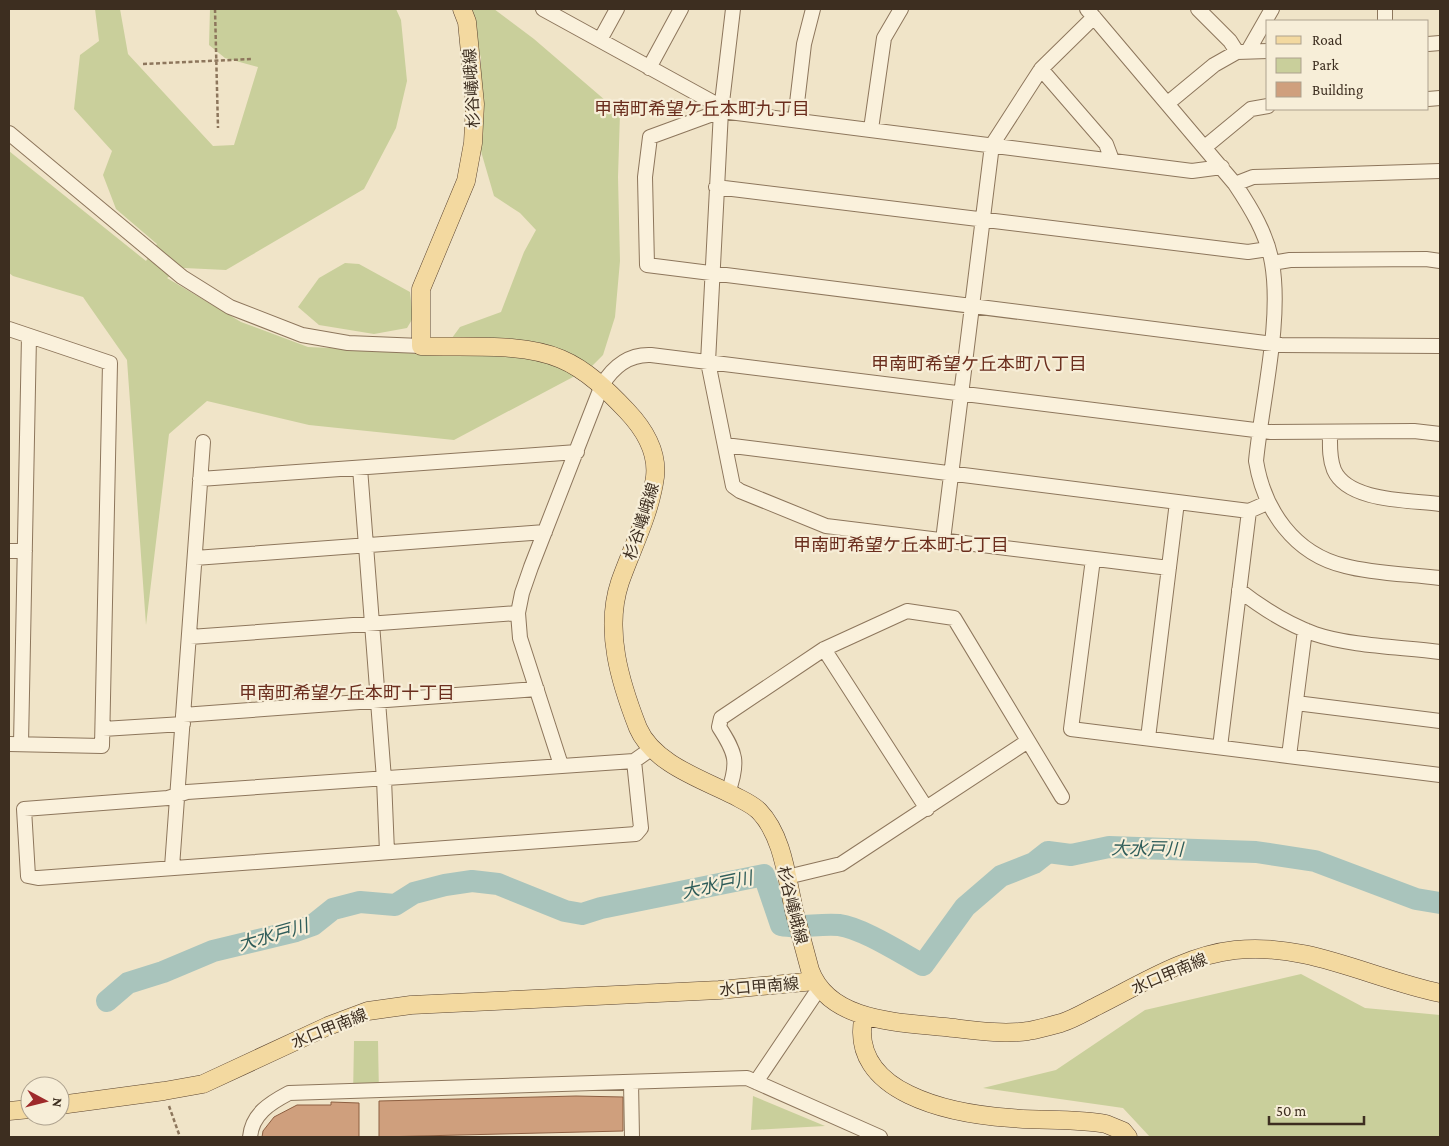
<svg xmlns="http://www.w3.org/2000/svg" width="1449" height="1146" viewBox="0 0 1449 1146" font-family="'Crimson Pro','Noto Sans JP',serif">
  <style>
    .green { fill: #c9cf9b }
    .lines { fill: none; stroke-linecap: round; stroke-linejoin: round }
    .river { stroke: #a9c4bc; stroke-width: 22 }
    .building { fill: #cf9f7d; stroke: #8d5f41 }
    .minor-casing { stroke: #8d765c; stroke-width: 16 }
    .major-casing { stroke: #5b4430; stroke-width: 19 }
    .path { stroke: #8d765c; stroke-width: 2.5; stroke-dasharray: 4 2.5; stroke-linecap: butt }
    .minor { stroke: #faf1dc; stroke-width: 14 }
    .major { stroke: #f3d9a0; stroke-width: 18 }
    .labels { text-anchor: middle; stroke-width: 4.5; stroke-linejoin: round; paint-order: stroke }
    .street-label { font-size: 16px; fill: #3d2e20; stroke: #f7eed8 }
    .neighbourhood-label { font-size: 18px; fill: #6b2e1e; stroke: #f7eed8 }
    .water-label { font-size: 18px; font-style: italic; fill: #2f5d5a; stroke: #f7eed8 }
  </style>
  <rect width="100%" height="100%" fill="#f0e4c8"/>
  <!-- green -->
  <path class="green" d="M95 9H120L128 54 213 146 234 145 258 67 225 58 209 45 210 9H396L401 20 407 81 396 128 364 189 226 270 184 268 167 278 241 322 308 347 441 353 460 327 501 312 524 252 536 230 520 213 494 196 480 148 481 58 468 9H494L534 39 620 113 618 177 620 261 615 317 603 355 590 368 454 440 309 425 207 401 169 434 146 625 127 360 83 297 13 276 9 273V151L146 261 157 244 116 209 103 175 112 151 74 109 80 55 99 41Z
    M345 263 359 264 410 292 413 318 407 328 374 334 319 325 298 307 319 278Z
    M1301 974 1365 1008 1440 1015V1137H1150L1123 1108 983 1088 1056 1070 1145 1010Z
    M354 1041H378L379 1095 353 1096Z
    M753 1096 825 1126 751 1130Z"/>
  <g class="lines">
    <!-- river -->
    <path class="river" d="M107 1001 128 983 163 972 213 951 296 931 313 925 333 909 360 902 395 905 414 893 445 885 472 881 498 884 565 911 582 914 601 908 764 875 781 925C800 929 819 923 839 925 862 928 901 953 923 965L965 907 1001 876 1034 863 1048 852 1071 855 1109 847 1256 852 1315 861 1416 899 1440 903"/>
  </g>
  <!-- building -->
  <path class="building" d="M576 1096 623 1097V1131L379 1137V1101Z
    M331 1102 359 1103V1137H262L263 1131 274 1117 297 1105H331Z"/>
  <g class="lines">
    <!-- minor casing -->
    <g class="minor-casing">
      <path id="minor" d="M543 9 716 104 721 111
        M733 9 721 111 708 362 733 486 740 491 826 526 1169 568
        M1087 9 1235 184C1251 208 1267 234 1272 263 1282 321 1262 400 1256 461 1264 510 1294 554 1345 566 1375 574 1409 574 1440 578
        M1198 9 1230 41 1237 52
        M1385 9V21
        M600 40 617 9
        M1428 44 1440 43
        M1248 51 1272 9
        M649 68 681 9
        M1041 69 1106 144 1112 160
        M1428 99 1440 98
        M1168 103 1214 65 1237 52 1268 51
        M795 120 804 44 813 9
        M871 129 884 38 901 9
        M9 133 182 277 230 307 302 335 348 343 421 346
        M1205 147 1251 109 1268 106
        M1222 167 1192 171 721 111 650 137 645 177 647 265 1281 345 1440 346
        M1235 184 1253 177 1440 171
        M716 187 1248 252 1268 249
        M1272 263 1290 260 1426 259 1440 261
        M9 329 110 363 102 746 9 744
        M1330 432C1330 445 1329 458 1334 470 1348 502 1410 500 1440 504
        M725 445 1249 511
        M360 468 384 779 387 852
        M200 479 577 452
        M943 540 992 145 1041 69 1094 17
        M9 551H25
        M195 558 545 532
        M1093 559 1071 729 1440 775
        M1239 590C1262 608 1287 624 1315 634 1350 646 1402 647 1440 652
        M190 637 518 613
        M824 649 927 809
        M1296 703 1440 721
        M183 715 537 689
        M103 729 183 724
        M1148 738 1177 502
        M21 744 29 336
        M1220 747 1249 511 1267 503
        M1289 756 1305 630
        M634 761 641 828 636 834 38 878 28 876 24 809 168 798 187 792 634 761 651 749
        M561 765 520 638 518 613 522 593 531 567 602 385C613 367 629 354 651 355L1271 432 1414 431 1440 434
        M728 793C739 762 736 753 719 727L721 718 824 649 907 611 954 618 1062 797
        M172 867 203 442
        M787 877 841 864 1028 741
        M631 1082 632 1137
        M756 1082 820 987
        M250 1137C252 1114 270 1103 289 1093L747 1078 880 1137"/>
    </g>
    <!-- major casing -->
    <g class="major-casing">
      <path id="major" d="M462 9 467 22 475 104 473 143 466 181 421 289V346C464 348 522 342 561 359 587 370 608 391 627 411 644 429 658 451 655 477 650 514 632 548 620 582 604 630 620 682 638 728 653 763 701 779 733 795 742 800 752 804 759 811 784 837 787 882 795 914 800 933 805 951 810 970 829 1022 899 1022 945 1027 972 1030 1001 1035 1028 1031 1039 1029 1050 1026 1061 1023 1074 1019 1087 1011 1099 1005 1141 984 1187 955 1235 950 1307 942 1372 979 1440 993
        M864 1015C846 1094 953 1114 1011 1118 1042 1121 1075 1118 1106 1124L1123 1131 1128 1137
        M60 1105 164 1091 203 1084 328 1026 368 1011 411 1005 719 990 815 981
        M9 1111 30 1109"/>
    </g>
    <!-- path -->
    <path class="path" d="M215 9 218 128
      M143 64 252 59
      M169 1106 180 1137"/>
    <!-- minor -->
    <use href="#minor" class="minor"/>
    <!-- major -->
    <use href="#major" class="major"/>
  </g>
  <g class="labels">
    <!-- street labels -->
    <g class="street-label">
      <text transform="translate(471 88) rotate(-93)" y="6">杉谷嶬峨線</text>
      <text transform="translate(641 521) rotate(-72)" y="6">杉谷嶬峨線</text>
      <text transform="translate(793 905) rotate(76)" y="6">杉谷嶬峨線</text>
      <text transform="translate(1169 973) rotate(-23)" y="6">水口甲南線</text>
      <text transform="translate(759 986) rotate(-5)" y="6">水口甲南線</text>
      <text transform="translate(329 1028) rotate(-22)" y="6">水口甲南線</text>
    </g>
    <!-- neighbourhood labels -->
    <g class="neighbourhood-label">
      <text x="702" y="115">甲南町希望ケ丘本町九丁目</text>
      <text x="979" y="370">甲南町希望ケ丘本町八丁目</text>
      <text x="901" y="551">甲南町希望ケ丘本町七丁目</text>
      <text x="347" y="699">甲南町希望ケ丘本町十丁目</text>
    </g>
    <!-- water labels -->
    <g class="water-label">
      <text transform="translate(1147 849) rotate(1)" y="6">大水戸川</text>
      <text transform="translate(717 885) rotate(-12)" y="6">大水戸川</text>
      <text transform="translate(273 935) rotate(-16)" y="6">大水戸川</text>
    </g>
  </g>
  <!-- border -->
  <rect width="1449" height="1146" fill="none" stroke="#3d2e20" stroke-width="20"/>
  <!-- legend -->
  <rect x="1266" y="20" width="162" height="90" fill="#f7eed8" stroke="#ada18e"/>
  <rect x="1276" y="36" width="25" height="8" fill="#f3d9a0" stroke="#ada18e"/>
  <text x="1312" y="45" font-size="15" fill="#3d2e20">Road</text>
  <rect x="1276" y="58" width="25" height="15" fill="#c9cf9b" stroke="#ada18e"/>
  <text x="1312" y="70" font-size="15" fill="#3d2e20">Park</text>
  <rect x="1276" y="82" width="25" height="15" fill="#cf9f7d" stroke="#ada18e"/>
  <text x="1312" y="95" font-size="15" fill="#3d2e20">Building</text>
  <!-- north arrow -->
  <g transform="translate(45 1101) rotate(97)"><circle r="24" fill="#f7eed8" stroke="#ada18e"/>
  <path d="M0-4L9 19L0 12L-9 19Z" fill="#9e2a2b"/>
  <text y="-8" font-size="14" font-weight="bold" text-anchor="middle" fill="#3d2e20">N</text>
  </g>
  <!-- scale -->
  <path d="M1269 1116v8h95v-8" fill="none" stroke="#3d2e20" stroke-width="2.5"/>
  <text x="1276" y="1116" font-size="15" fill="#3d2e20" stroke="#f7eed8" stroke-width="4" paint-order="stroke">50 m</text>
</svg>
